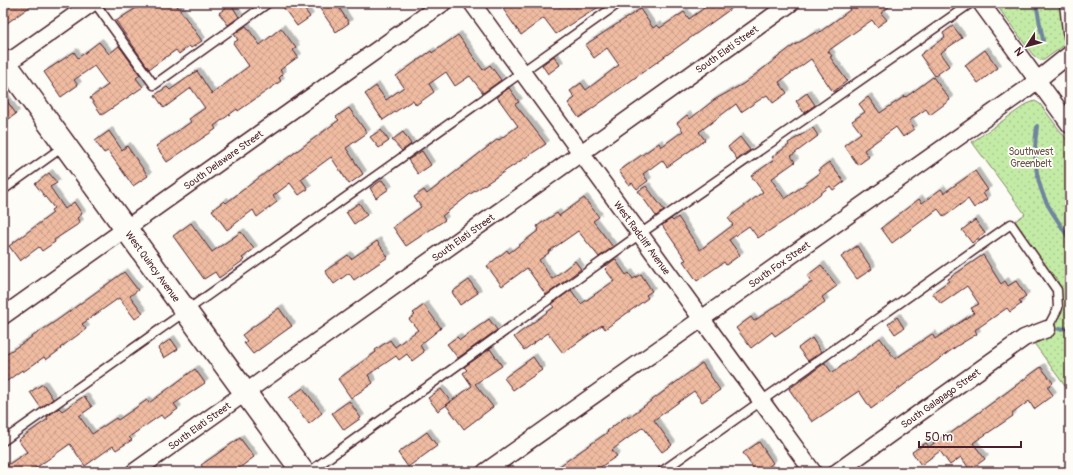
<svg xmlns="http://www.w3.org/2000/svg" width="1073" height="475" viewBox="0 0 1073 475" font-family="Pangolin,sans-serif">
  <style>
    .park { fill: url(#park-dots); stroke: #868568 }
    .lines { fill: none; stroke-linecap: round; stroke-linejoin: round }
    .stream { stroke: #6f849d; stroke-width: 4 }
    .building { fill: url(#building-cross-hatch); stroke: #4a1f2b; filter: url(#shadow) }
    .lane-casing { stroke: #4a1f2b; stroke-width: 11 }
    .street-casing { stroke: #4a1f2b; stroke-width: 19 }
    .secondary-casing { stroke: #4a1f2b; stroke-width: 25 }
    .lane { stroke: #fdfcf7; stroke-width: 8 }
    .street { stroke: #fdfcf7; stroke-width: 16 }
    .secondary { stroke: #fdfcf7; stroke-width: 22 }
    .labels { text-anchor: middle; stroke-width: 3.5; stroke-linejoin: round; paint-order: stroke }
    .street-label { font-size: 10px; fill: #4a1f2b; stroke: #fdfcf7 }
    .park-label { font-size: 10px; fill: #68524a; stroke: #fdfcf7 }
  </style>
  <defs>
    <pattern id="park-dots" width="8" height="8" patternUnits="userSpaceOnUse"><rect width="8" height="8" fill="#c3eba6"/><path d="M2 2h.1M6 6h.1" fill="none" stroke="#a9c98f" stroke-width="1.8" stroke-linecap="round"/></pattern>
    <pattern id="building-cross-hatch" width="8" height="8" patternUnits="userSpaceOnUse"><rect width="8" height="8" fill="#efbba1"/><path d="M0 0l8 8M0 8l8-8" fill="none" stroke="#cea08b"/></pattern>
    <filter id="shadow"><feDropShadow dx="3.5" dy="-3.5" stdDeviation="0" flood-color="#0004"/></filter>
  </defs>
  <rect width="100%" height="100%" fill="#fdfcf7"/>
  <filter id="ink" filterUnits="userSpaceOnUse"><feTurbulence type="fractalNoise" baseFrequency=".025" numOctaves="2"/><feDisplacementMap in="SourceGraphic" scale="8" xChannelSelector="R" yChannelSelector="G"/><feConvolveMatrix kernelMatrix="1 2 1 2 8 2 1 2 1" color-interpolation-filters="sRGB"/></filter>
  <g filter="url(#ink)">
    <!-- park -->
    <path class="park" d="M995 3H1070V41L1044 60H1040L1033 55Z
      M1035 101 1040 104 1070 144V393L1031 339 1047 329 1059 299 1011 224 1025 214 972 142 1027 104Z"/>
    <g class="lines">
      <!-- stream -->
      <path class="stream" d="M1036 3 1043 40
        M1037 126C1033 153 1035 182 1049 207 1056 219 1064 229 1070 241
        M1059 329 1070 328"/>
    </g>
    <!-- building -->
    <path class="building" d="M3 3H35L3 26Z
      M144 3H175L202 41 191 48 189 46 179 54 176 50 149 69 116 21Z
      M280 3H300L310 17 297 26Z
      M316 3H336L349 23 336 32Z
      M499 3H605L556 34 544 18 521 35Z
      M711 3H739L579 118 568 103 575 98 570 91 581 83 586 90 619 65 607 48 594 58 585 45 640 9 653 28 657 25 660 28 684 12 689 19Z
      M855 3H894L881 13 887 20 877 27 872 20 828 51 832 56 830 57 847 81 833 92 811 59 779 82 787 93 773 103 767 95 741 112 736 104 699 132 705 140 667 167 662 160 643 174 648 181 637 189 632 183 629 185 619 171 659 143 661 147 683 131 677 123 687 115 690 119 714 100 743 84 790 48 816 32 817 34 850 10 849 8Z
      M231 4 239 17 228 25 219 13Z
      M246 26 260 45 281 28 296 48 293 50 298 57 280 70 283 74 279 78 281 81 238 111 237 109 214 126 216 129 167 162 156 146 191 122 189 119 205 108 191 88 164 108 155 95 167 87 170 90 197 71 212 94 249 66 233 43 238 40 234 34Z
      M953 26 962 38 940 53 949 66 935 76 920 55 945 37 943 33Z
      M458 35 483 70 490 65 501 80 483 93 470 76 455 86 446 72 429 84 434 92 416 105 413 100 383 120 365 94 376 86 386 100 404 87 396 76 431 51 432 53Z
      M99 42 109 54 119 46 140 75 136 78 143 87 102 115 90 98 108 85 94 66 74 80 78 85 61 97 44 72 74 52 78 58Z
      M985 50 998 68 978 83 965 65Z
      M554 56 560 65 548 74 542 65Z
      M933 77 950 100 930 115 926 109 909 121 914 129 903 137 896 127 864 150 869 157 858 165 844 145 861 133 852 121 865 112 859 104 868 97 880 113 905 96 906 97Z
      M509 88 519 102 515 104 546 144 469 195 442 216 445 220 406 246 393 227 421 207 414 197 424 190 427 194 498 139 499 140 518 126 497 97Z
      M807 93 815 105 804 113 796 101Z
      M3 95 16 114 3 123Z
      M349 108 367 133 346 148 363 174 349 184 331 157 301 179 308 189 299 195 290 183 273 196 277 202 257 217 253 210 227 230 212 210 224 201 226 203 277 164 278 165 339 120 336 117Z
      M813 128 818 136 791 156 795 162 771 179 785 199 820 173 818 170 829 162 844 182 833 190 830 186 795 214 758 238 749 226 729 240 740 255 726 265 724 262 697 281 683 261 686 260 662 225 671 219 673 221 678 217 700 250 733 225 728 218 763 192 751 176 774 160 772 157 789 145 788 143Z
      M381 130 389 141 379 148 370 137Z
      M109 131 122 150 127 146 148 176 133 186 108 151 104 153 95 141Z
      M403 132 411 144 402 151 392 140Z
      M740 137 750 150 737 159 728 147Z
      M422 151 431 165 418 174 408 160Z
      M975 171 988 190 983 193 987 199 974 208 968 199 944 217 938 209 892 243 881 228 919 199 922 203 941 189 944 193Z
      M49 173 57 183 50 187 65 209 74 202 82 214 77 218 80 223 54 240 55 242 42 251 39 247 20 261 9 246 53 213 51 210 54 208 35 184Z
      M382 180 389 189 376 198 370 188Z
      M646 186 664 210 656 216 638 191Z
      M584 198 599 217 593 221 613 247 599 257 578 231 548 252 549 253 539 260 552 279 575 261 581 269 546 295 527 268 502 286 487 266 507 250 509 253 539 230 537 226 557 213 559 216Z
      M359 203 367 215 354 224 346 212Z
      M975 220 985 233 972 243 962 230Z
      M191 223 212 252 241 232 254 249 242 258 244 260 219 278 215 272 204 279 173 236Z
      M377 241 388 257 354 280 349 273 334 284 325 271 348 255 351 259Z
      M857 246 872 269 857 279 841 257Z
      M983 255 1001 284 1005 281 1008 286 1016 281 1026 296 1019 301 1021 304 1010 312 1007 308 975 330 977 334 957 346 871 409 859 391 812 422 789 389 825 363 832 373 880 338 895 359 932 334 935 339 974 313 971 308 979 304 967 286 941 304 932 293 949 281 948 279Z
      M615 259 626 275 629 273 633 279 641 274 652 291 646 295 648 298 605 329 602 325 563 353 548 333 524 350 514 337 554 307 552 304 571 290 581 304 614 281 605 269 607 267 606 266Z
      M821 265 837 286 822 297 825 302 775 336 772 332 751 348 736 328 751 317 754 321 812 282 807 276Z
      M124 272 138 290 130 296 143 313 135 319 119 298 82 324 86 329 60 348 61 349 46 360 44 357 23 372 22 370 3 384V356L56 321Z
      M469 280 478 293 460 305 452 292Z
      M424 305 441 328 420 345 424 352 412 361 407 354 399 360 396 356 368 375 373 383 351 398 338 379 376 352 375 350 390 340 395 347 418 330 409 319 415 315 413 313Z
      M279 308 292 326 253 354 244 343 247 341 242 335Z
      M897 317 904 328 895 334 888 324Z
      M489 319 497 330 458 358 447 344 457 337 460 340Z
      M812 338 821 352 808 361 798 348Z
      M171 339 178 349 164 358 158 348Z
      M490 349 502 366 475 384 493 407 464 429 446 405 472 386 463 373 467 370 464 367Z
      M533 357 542 370 513 390 504 378Z
      M702 363 720 390 702 402 694 391 654 420 672 445 662 452 643 427 612 450 617 456 593 472H551L608 432 607 431 627 416 628 418Z
      M1041 367 1053 383 1047 387 1053 395 1034 409 1029 401 1012 414 1013 416 973 443 985 459 970 470 961 457 950 465 940 451 921 465 912 452 926 443 929 447 946 434 947 436Z
      M195 369 205 383 174 404 178 409 164 419 161 415 129 437 132 440 116 450 113 446 85 466 70 444 30 472H3V468L27 452 18 440 48 419 47 417 59 408 62 411 84 396 92 407 79 416 92 434 116 418 118 420 147 400 149 403Z
      M43 384 53 399 41 408 30 392Z
      M303 388 322 413 309 424 289 398Z
      M441 389 451 402 438 411 428 398Z
      M349 401 361 418 344 430 332 413Z
      M427 432 437 446 408 467 398 453Z
      M240 438 254 457 234 472H206L201 465Z
      M759 442 773 463 768 467 771 472H756L743 453Z"/>
    <g class="lines">
      <!-- lane casing -->
      <g class="lane-casing">
        <path id="lane" d="M95 3 154 85 268 3
          M1064 3 1067 32 1070 41
          M3 190 64 146
          M3 441 619 3
          M309 472 640 234 971 3
          M661 472 1011 224 1057 290 1058 308 1047 329"/>
      </g>
      <!-- street casing -->
      <g class="street-casing">
        <g id="street">
          <path id="s1" d="M472 3 813 472"/>
          <path d="M981 3 1070 125"/>
          <path d="M3 66 92 3"/>
          <path id="s2" d="M3 316 443 3"/>
          <path id="s3" d="M134 472 791 3"/>
          <path id="s4" d="M485 472 1025 90 1070 54"/>
          <path id="s5" d="M837 472 1024 338 1047 329"/>
        </g>
      </g>
      <!-- secondary casing -->
      <g class="secondary-casing">
        <g id="secondary">
          <path id="s6" d="M3 60 303 472"/>
        </g>
      </g>
      <!-- lane -->
      <use href="#lane" class="lane"/>
      <!-- street -->
      <use href="#street" class="street"/>
      <!-- secondary -->
      <use href="#secondary" class="secondary"/>
    </g>
  </g>
  <g class="labels">
    <!-- street labels -->
    <g class="street-label">
      <text dy="4" stroke="none"><textPath href="#s3" startOffset="728">South Elati Street</textPath></text>
      <text dy="4" stroke="none"><textPath href="#s2" startOffset="270">South Delaware Street</textPath></text>
      <text dy="4" stroke="none"><textPath href="#s1" startOffset="290">West Radcliff Avenue</textPath></text>
      <text dy="4" stroke="none"><textPath href="#s3" startOffset="404">South Elati Street</textPath></text>
      <text dy="4" stroke="none"><textPath href="#s4" startOffset="360">South Fox Street</textPath></text>
      <text dy="4" stroke="none"><textPath href="#s6" startOffset="255">West Quincy Avenue</textPath></text>
      <text dy="4" stroke="none"><textPath href="#s5" startOffset="127">South Galapago Street</textPath></text>
      <text dy="4" stroke="none"><textPath href="#s3" startOffset="80">South Elati Street</textPath></text>
    </g>
    <!-- park labels -->
    <g class="park-label">
      <text x="1031" y="155">Southwest<tspan x="1031" dy="12">Greenbelt</tspan></text>
    </g>
  </g>
  <!-- margin -->
  <rect width="1073" height="475" fill="none" stroke="#fdfcf7" stroke-width="16"/>
  <rect x="8" y="8" width="1057" height="459" fill="none" stroke="#4a1f2b" stroke-width="1.5" filter="url(#ink)"/>
  <!-- north arrow -->
  <g transform="translate(1027 46) rotate(234)" stroke="#fdfcf7" stroke-width="3" paint-order="stroke">
  <path d="M0-3L7 15L0 10L-7 15Z" fill="#4a1f2b"/>
  <text y="-6" font-size="11" font-weight="bold" text-anchor="middle" fill="#4a1f2b">N</text>
  </g>
  <!-- scale -->
  <path d="M919 441v6h102v-6" fill="none" stroke="#4a1f2b" stroke-width="2"/>
  <text x="925" y="441" font-size="12" fill="#4a1f2b" stroke="#fdfcf7" stroke-width="3" paint-order="stroke">50 m</text>
</svg>
